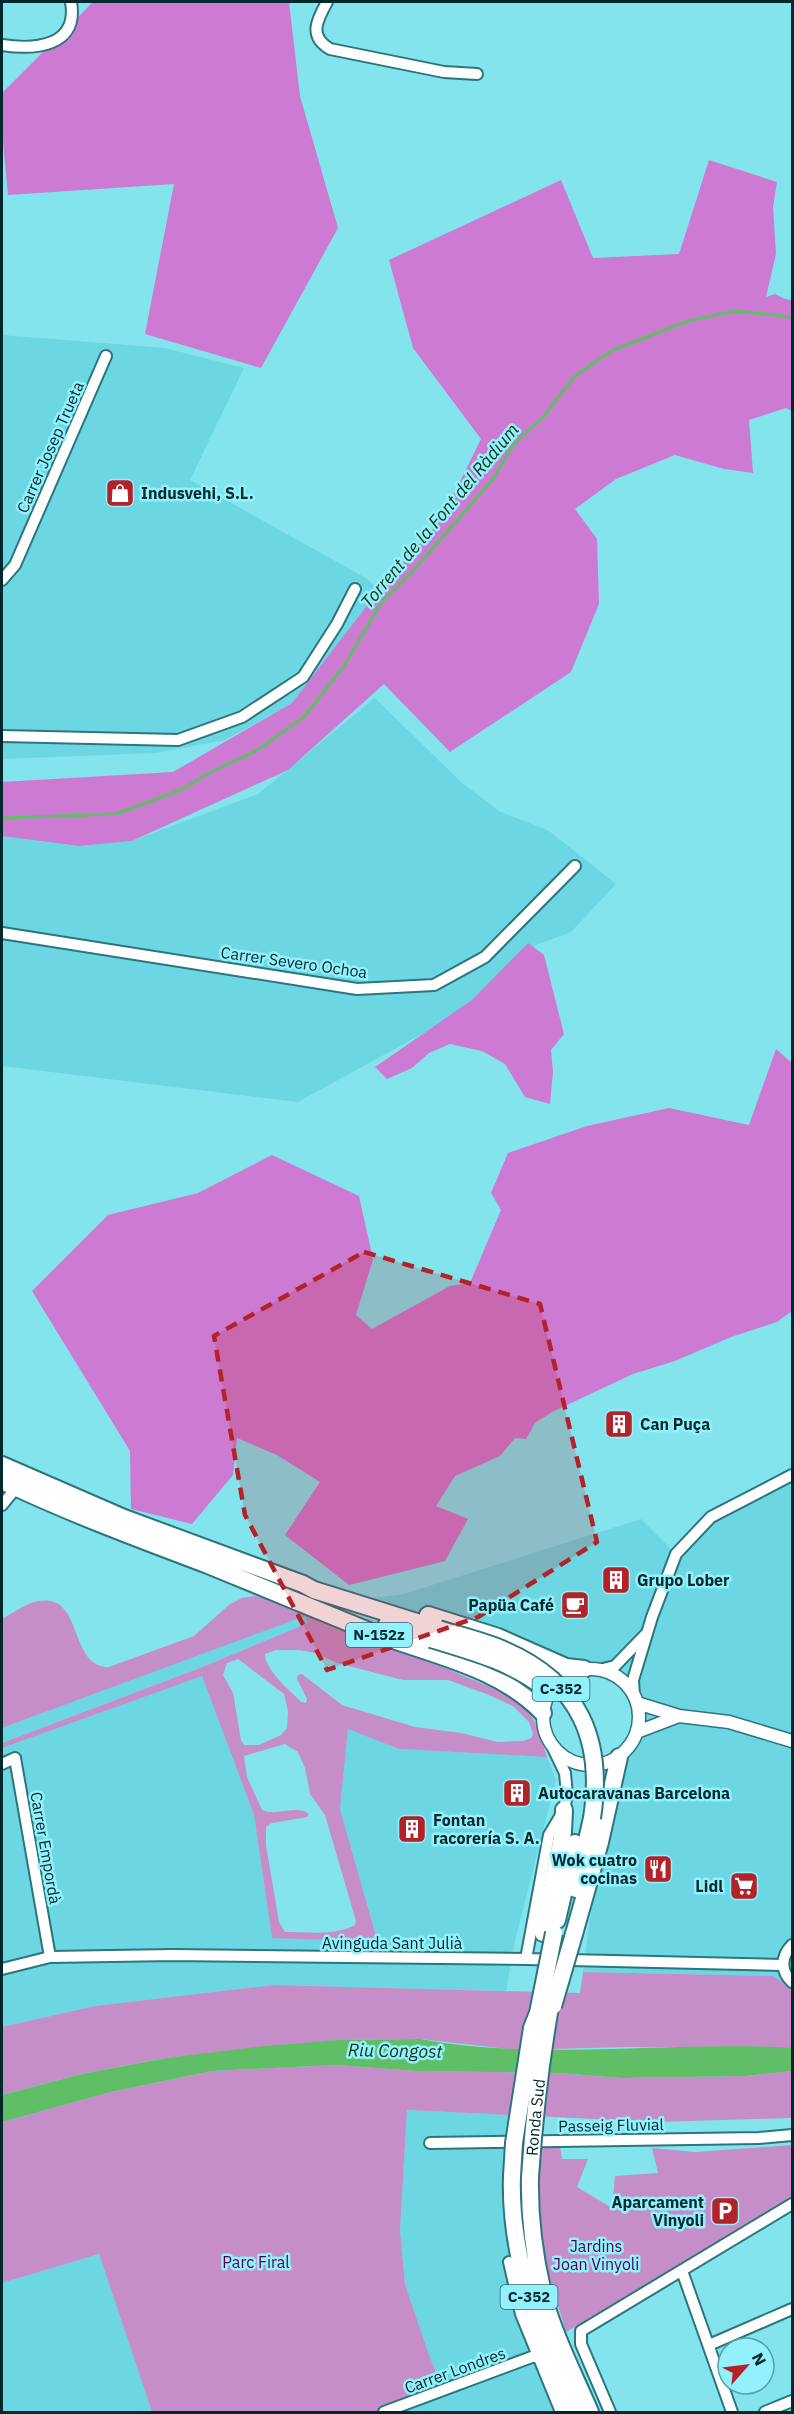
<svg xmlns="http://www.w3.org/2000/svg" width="794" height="2414" viewBox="0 0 794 2414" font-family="'IBM Plex Sans',sans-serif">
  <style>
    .built { fill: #6cd7e2 }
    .green { fill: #c68ec9; fill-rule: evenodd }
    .forest { fill: #cd7ad2 }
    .water { fill: #60bf66 }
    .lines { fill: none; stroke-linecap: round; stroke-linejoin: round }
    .stream { stroke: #60bf66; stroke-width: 3 }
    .minor-casing { stroke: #2b767e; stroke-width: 14 }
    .tertiary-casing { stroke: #2b767e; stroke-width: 15 }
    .trunk-casing { stroke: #2b767e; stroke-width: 20 }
    .minor { stroke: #fff; stroke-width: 10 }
    .tertiary { stroke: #fff; stroke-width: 12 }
    .trunk { stroke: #fff; stroke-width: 16 }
    .trunk-bridge-casing { stroke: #2b767e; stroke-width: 20; stroke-linecap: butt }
    .trunk-bridge { stroke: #fff; stroke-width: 16 }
    .marked { fill: #b32228; fill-opacity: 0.2; stroke: #b32228; stroke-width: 4.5; stroke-dasharray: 12 8; stroke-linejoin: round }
    .labels { text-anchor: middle; stroke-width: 5; stroke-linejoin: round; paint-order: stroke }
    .shield { fill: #92f1fc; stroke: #2c646b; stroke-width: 1.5 }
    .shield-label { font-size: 15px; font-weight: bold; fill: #00282d }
    .street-label { font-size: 16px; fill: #00282d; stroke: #92f1fc }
    .poi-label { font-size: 16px; font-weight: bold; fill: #00282d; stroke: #92f1fc; text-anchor: start }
    .park-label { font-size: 16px; fill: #510057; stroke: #92f1fc }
    .water-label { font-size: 18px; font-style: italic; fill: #0f3513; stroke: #92f1fc }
  </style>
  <rect width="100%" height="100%" fill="#84e4ee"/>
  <!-- built -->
  <path class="built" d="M2 335 165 348 244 368 190 480 366 578 379 590 334 660 292 703 225 740 156 753 2 759Z
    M375 698 461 782 499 811 549 831 616 884 571 932 536 945 477 1004 298 1102 2 1066V836L79 846 132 841 258 794Z
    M792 1475V1990L774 1976 583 1972 600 1842 619 1757 631 1745 639 1723V1712L634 1696 624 1682 614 1675 599 1670 584 1669 498 1637 373 1598 404 1594 641 1519 676 1554 711 1517Z
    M305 1615 308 1623 200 1668 2 1743V1728Z
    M202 1675 254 1815 272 1938H377L340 1809 348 1728 399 1749 547 1757 556 1780 515 1941 506 1991 274 1985 95 2006 2 2027V1748Z
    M407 2110 528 2116 521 2182 524 2242 581 2412H390L445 2394 428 2352 405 2284 400 2230Z
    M99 2254 152 2412H2V2283Z"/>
  <!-- green -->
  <path class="green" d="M254 1596 293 1604 349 1632 445 1668 509 1695 526 1705 538 1728 547 1757 399 1749 348 1729 340 1809 377 1939 359 1941 272 1938 254 1815 202 1676 2 1748V1743L200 1668 308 1623 305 1616 2 1728V1619C13 1613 26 1603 39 1601 84 1593 68 1667 109 1667L194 1636 230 1604 242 1598ZM276 1650H299L315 1653 337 1663 403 1680H448L489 1695 513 1706 529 1722 533 1734 531 1738 523 1741 498 1742 461 1733 415 1727 342 1705 302 1674 298 1675 297 1679 307 1699 306 1703 302 1702C291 1693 264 1668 265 1654ZM238 1659 284 1694 288 1711 287 1728 281 1735 259 1745H244L241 1740 233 1693 223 1675 227 1663ZM285 1744 298 1752 305 1768 310 1794 325 1815 356 1921 355 1925C333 1936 309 1932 285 1932L279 1922 266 1845V1827L272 1823 307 1817 309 1814C298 1804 276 1817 262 1810L247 1777 244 1756Z
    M583 1972 774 1976 792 1990V2048L625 2047 516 2050 420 2039 338 2040 166 2058 82 2074 2 2095V2027L95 2006 274 1985 580 1993Z
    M336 2065 417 2071 558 2073 621 2078 746 2076 792 2071V2118L656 2122 407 2110 400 2230 405 2284 428 2352 445 2395 390 2412H152L99 2254 2 2283V2122L111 2092 212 2071Z
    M540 2145 560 2146 562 2159H588L577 2187 612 2208 615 2176 658 2173 652 2148 695 2152 792 2145V2197L566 2332 548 2272 539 2218Z"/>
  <!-- forest -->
  <path class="forest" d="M93 2H289L300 96 338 228 261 368 145 334 174 184 8 195 2 131V93Z
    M709 160 777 182 773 207 776 254 766 297 775 294 785 299 792 300V411L786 408 749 420 753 473 724 469 675 455 616 479 575 509 597 539 599 604 571 672 450 752 384 684 288 770 132 841 79 846 2 836V782L173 772 292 703 379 590 441 520 481 439 413 348 389 260 561 180 593 258 679 254Z
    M528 943 544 955 564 1034 551 1050 553 1072 550 1104 525 1097 505 1064 482 1051 450 1044 429 1053 412 1068 387 1079 375 1067 472 1000Z
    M776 1049 792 1063V1311L777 1322 731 1337 675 1361 633 1374 552 1412 535 1423 526 1439 515 1438 500 1456 455 1476 436 1506 468 1519 445 1561 349 1585 285 1535 320 1482 277 1455 237 1438 233 1475 192 1524 131 1509 130 1451 32 1291 108 1215 198 1193 272 1155 359 1196 373 1259 356 1315 372 1329 450 1286 470 1283 501 1210 491 1193 508 1153 587 1126 669 1108 749 1125Z"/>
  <!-- water -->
  <path class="water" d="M420 2039C543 2062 669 2040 792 2048V2071L746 2076 621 2078 558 2073 417 2071 336 2065 212 2071 111 2092 2 2122V2095L82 2074 166 2058 265 2046 338 2040Z"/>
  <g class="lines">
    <!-- stream -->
    <path class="stream" d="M2 818 116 814 181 790 209 773 256 751 304 717 344 666 381 603 414 570 493 479 513 445 544 416 574 377 611 351 688 321 735 311 792 317"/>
    <!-- minor casing -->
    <g class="minor-casing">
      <path id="minor" d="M327 2C317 20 308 36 330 49L444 72 477 74
        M2 45C34 50 79 47 71 2
        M2 580 15 565 106 356
        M2 736 178 740 242 717 303 677 337 624 355 589
        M2 933 357 989 434 985 485 957 575 866
        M2 1505 16 1488
        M599 1670 615 1666 646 1634
        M634 1696 633 1680 652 1617 676 1554 711 1517 792 1475
        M2 1764 15 1758 50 1957
        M792 1945C781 1956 780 1971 792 1982
        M526 1959 549 1835 564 1810 567 1795 565 1773 553 1748
        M2 1969 50 1957 173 1955 526 1959 783 1965
        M430 2143 759 2138 792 2135
        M509 2262 521 2314 561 2412
        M682 2271 732 2412
        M709 2345 792 2309
        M384 2412 537 2355
        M610 2412 581 2344V2331L792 2204
        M765 2412 792 2401"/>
    </g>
    <!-- tertiary casing -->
    <g class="tertiary-casing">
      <path id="tertiary" d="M543 1717a48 48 0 1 1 96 0a48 48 0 1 1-96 0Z
        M637 1703 679 1716 729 1722 792 1741
        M637 1732 679 1716"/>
    </g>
    <!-- trunk casing -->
    <g class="trunk-casing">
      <path id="trunk" d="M2 1465 124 1518 303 1584 314 1590 439 1629
        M2 1481C69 1513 139 1539 208 1565 260 1586 312 1608 364 1629 424 1654 496 1664 543 1713
        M428 1615 498 1637 566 1667 584 1669
        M387 1624 431 1639
        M576 1889 592 1818
        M557 1920 575 1843
        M543 1933 563 1832 564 1810
        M574 1934 600 1842 619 1757
        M512 2176C509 2259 541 2337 573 2412
        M530 2177C529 2220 535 2263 546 2305 556 2340 576 2379 590 2412"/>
    </g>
    <!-- minor -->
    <use href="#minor" class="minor"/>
    <!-- tertiary -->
    <use href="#tertiary" class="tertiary"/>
    <!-- trunk -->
    <use href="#trunk" class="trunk"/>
    <!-- trunk-bridge casing -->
    <g class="trunk-bridge-casing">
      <g id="trunk-bridge">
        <path d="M439 1629C461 1636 484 1641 504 1650 580 1683 604 1740 592 1818"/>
        <path d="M431 1639C470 1651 509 1661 542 1686"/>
        <path d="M553 2006 574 1934"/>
        <path d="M512 2176 514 2143 532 2028 538 2013 554 1933"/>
        <path id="s1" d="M530 2177C534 2116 541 2056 552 1996"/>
      </g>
    </g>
    <!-- trunk-bridge -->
    <use href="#trunk-bridge" class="trunk-bridge"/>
  </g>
  <!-- marked area -->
  <path class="marked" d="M364 1252 540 1304 597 1542 478 1617 327 1670 245 1515 214 1336Z"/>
  <!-- icons -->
  <defs>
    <g id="shop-square" transform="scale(1.5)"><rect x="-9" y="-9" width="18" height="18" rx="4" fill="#b32228" stroke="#92f1fc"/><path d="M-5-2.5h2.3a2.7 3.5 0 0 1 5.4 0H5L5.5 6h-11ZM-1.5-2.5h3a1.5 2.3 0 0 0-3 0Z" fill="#fff"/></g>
    <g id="building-square" transform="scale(1.5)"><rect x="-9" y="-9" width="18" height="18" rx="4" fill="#b32228" stroke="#92f1fc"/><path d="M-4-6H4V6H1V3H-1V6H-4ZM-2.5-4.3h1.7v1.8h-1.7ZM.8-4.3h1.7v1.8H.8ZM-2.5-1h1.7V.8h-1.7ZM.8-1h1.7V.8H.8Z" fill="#fff"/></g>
    <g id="cafe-square" transform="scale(1.5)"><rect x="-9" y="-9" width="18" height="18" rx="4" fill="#b32228" stroke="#92f1fc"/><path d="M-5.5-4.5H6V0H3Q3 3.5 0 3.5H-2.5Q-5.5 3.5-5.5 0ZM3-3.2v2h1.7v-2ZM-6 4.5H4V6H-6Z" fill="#fff"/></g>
    <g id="restaurant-square" transform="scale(1.5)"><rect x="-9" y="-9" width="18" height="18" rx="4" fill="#b32228" stroke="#92f1fc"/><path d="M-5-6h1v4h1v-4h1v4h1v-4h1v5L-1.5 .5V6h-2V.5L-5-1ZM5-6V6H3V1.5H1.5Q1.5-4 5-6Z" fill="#fff"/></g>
    <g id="supermarket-square" transform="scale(1.5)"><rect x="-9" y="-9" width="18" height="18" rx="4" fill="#b32228" stroke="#92f1fc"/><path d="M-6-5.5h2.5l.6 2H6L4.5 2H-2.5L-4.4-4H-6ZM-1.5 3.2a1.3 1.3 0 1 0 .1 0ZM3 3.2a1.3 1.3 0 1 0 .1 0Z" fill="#fff"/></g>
    <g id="parking-square" transform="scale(1.5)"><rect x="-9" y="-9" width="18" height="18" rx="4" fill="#b32228" stroke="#92f1fc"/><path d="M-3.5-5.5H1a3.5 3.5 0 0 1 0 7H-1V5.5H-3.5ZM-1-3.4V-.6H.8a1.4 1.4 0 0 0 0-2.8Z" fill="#fff"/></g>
  </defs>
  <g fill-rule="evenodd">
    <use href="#shop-square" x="120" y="493"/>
    <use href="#building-square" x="619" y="1424"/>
    <use href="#building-square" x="616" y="1580"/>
    <use href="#cafe-square" x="575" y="1605"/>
    <use href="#building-square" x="517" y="1793"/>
    <use href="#building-square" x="412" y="1829"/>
    <use href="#restaurant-square" x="658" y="1869"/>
    <use href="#supermarket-square" x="744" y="1886"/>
    <use href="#parking-square" x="725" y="2211"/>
  </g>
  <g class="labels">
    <!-- shield labels -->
    <g class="shield">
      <rect x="346" y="1623" width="66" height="24" rx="4.5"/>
      <rect x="532.5" y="1677" width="57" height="24" rx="4.5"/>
      <rect x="500.5" y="2285" width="57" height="24" rx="4.5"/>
    </g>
    <g class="shield-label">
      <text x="379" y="1640">N-152z</text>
      <text x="561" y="1694">C-352</text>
      <text x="529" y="2302">C-352</text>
    </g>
    <!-- street labels -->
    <g class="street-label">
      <text transform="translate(50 447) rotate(-66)" y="6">Carrer Josep Trueta</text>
      <text transform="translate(294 962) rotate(8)" y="6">Carrer Severo Ochoa</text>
      <text transform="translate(46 1848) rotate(80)" y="6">Carrer Empordà</text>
      <text x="392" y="1949">Avinguda Sant Julià</text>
      <text dy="6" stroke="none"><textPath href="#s1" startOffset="60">Ronda Sud</textPath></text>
      <text transform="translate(611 2125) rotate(-1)" y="6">Passeig Fluvial</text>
      <text transform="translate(455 2370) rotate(-20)" y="6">Carrer Londres</text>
    </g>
    <!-- poi labels -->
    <g class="poi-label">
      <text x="141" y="499">Indusvehi, S.L.</text>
      <text x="640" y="1430">Can Puça</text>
      <text x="637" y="1586">Grupo Lober</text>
      <text x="554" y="1611" text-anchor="end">Papüa Café</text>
      <text x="538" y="1799">Autocaravanas Barcelona</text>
      <text x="433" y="1826">Fontan<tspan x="433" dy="18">racorería S. A.</tspan></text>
      <text x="637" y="1866" text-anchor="end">Wok cuatro<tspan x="637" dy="18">cocinas</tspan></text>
      <text x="723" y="1892" text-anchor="end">Lidl</text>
      <text x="704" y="2208" text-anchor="end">Aparcament<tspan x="704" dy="18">Vinyoli</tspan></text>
    </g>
    <!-- park labels -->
    <g class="park-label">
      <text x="596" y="2252">Jardins<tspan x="596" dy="18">Joan Vinyoli</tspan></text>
      <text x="256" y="2268">Parc Firal</text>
    </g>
    <!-- water labels -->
    <g class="water-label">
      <text transform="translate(440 516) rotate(-50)" y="6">Torrent de la Font del Ràdium</text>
      <text transform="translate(395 2051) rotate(1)" y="6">Riu Congost</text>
    </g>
  </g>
  <!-- border -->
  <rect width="794" height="2414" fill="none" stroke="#00282d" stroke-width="6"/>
  <!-- north arrow -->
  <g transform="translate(746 2366) rotate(62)"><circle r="28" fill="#92f1fc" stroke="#58a1a9" stroke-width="1.5"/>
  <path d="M0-4.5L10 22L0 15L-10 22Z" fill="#b32228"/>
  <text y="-9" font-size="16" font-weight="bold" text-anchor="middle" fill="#00282d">N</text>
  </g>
</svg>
